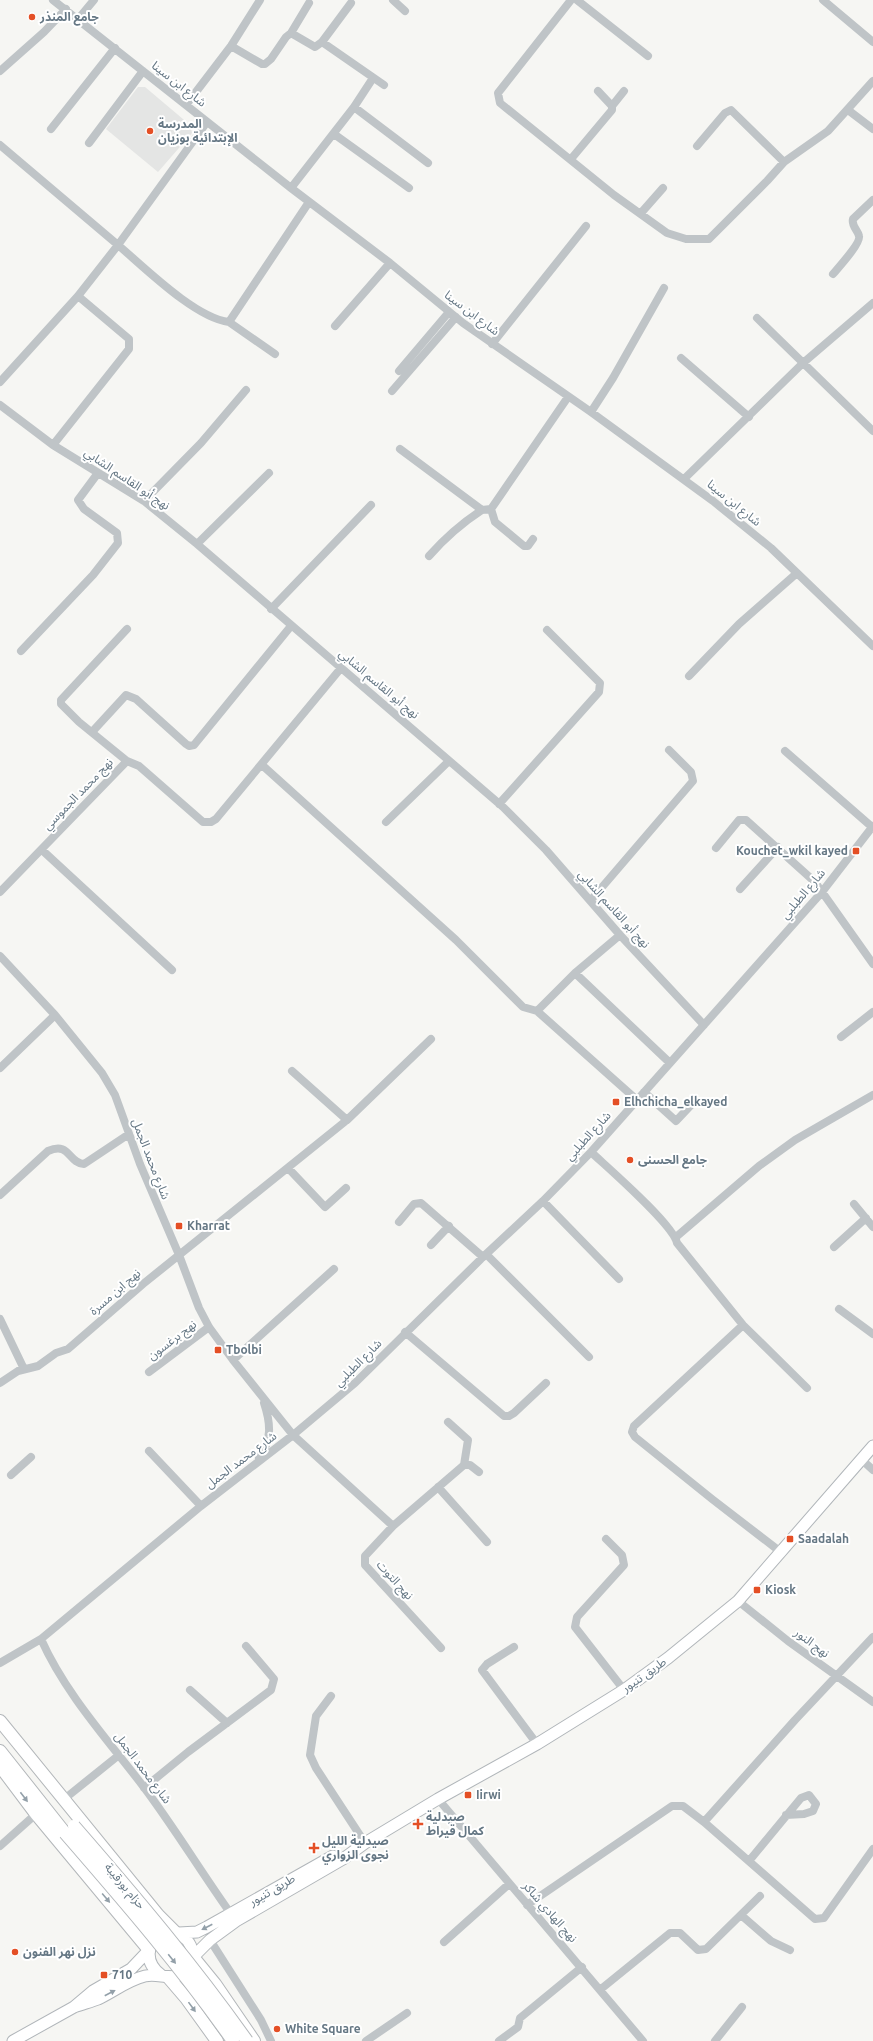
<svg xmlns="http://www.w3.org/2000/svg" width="873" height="2041" viewBox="0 0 873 2041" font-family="Ubuntu,'Noto Sans Arabic',sans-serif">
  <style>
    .built { fill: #e4e5e4 }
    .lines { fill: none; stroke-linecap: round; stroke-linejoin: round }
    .major-casing { stroke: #b1b6ba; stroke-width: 13 }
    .highway-casing { stroke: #b3b7ba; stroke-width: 14 }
    .minor { stroke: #bfc4c7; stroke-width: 8 }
    .major { stroke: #fff; stroke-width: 11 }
    .highway { stroke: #fff; stroke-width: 12 }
    .highway-bridge-casing { stroke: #b3b7ba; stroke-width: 14; stroke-linecap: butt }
    .highway-bridge { stroke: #fff; stroke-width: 12 }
    .oneway { fill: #93a0a9 }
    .poi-dot { fill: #e44f25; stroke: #fff; stroke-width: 1.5 }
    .labels { text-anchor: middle; stroke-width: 4; stroke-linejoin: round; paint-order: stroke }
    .poi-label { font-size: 12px; font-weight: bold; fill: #657784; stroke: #fff; text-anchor: start }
    .street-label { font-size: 12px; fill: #657784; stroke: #fff }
  </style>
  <rect width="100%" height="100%" fill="#f6f6f3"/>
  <!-- built -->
  <path class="built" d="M138 87H145L190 125 192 133 158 172 106 129Z"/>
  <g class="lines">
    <!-- major casing -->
    <g class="major-casing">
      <path id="major" d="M179 1933 197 1932 207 1927 333 1856
        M152 1942C146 1955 149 1966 161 1975
        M193 1957 210 1940 236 1921 343 1859 365 1843 438 1799 537 1744 624 1690 668 1658 738 1601 873 1446
        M74 2007C82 2004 90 2002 98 1999 113 1992 128 1980 145 1976 158 1973 172 1981 183 1973 203 1958 189 1929 166 1933
        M13 2041 74 2007 93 1991 131 1969 149 1950"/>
    </g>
    <!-- highway casing -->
    <g class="highway-casing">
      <path id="highway" d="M0 1721 158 1915 175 1932
        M0 1751 65 1833
        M0 1766 36 1814 149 1950
        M193 1957 215 1984 254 2041
        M168 1977 186 1998 217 2041"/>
    </g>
    <!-- minor -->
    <path class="minor" d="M53 0 291 188 390 263 463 323 591 412 713 501 771 548 873 646
      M393 0 405 11
      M571 0 498 93 500 103 614 195 667 233 686 239H709L767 181 784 162 828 131 873 81
      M577 0 648 56
      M823 0 873 42
      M79 18 94 0
      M291 33 315 47 322 42 384 85
      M322 42 351 3
      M231 46 262 64H265L271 59 286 37 291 33 309 3
      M0 71 44 32 66 9
      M186 105 231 46 260 0
      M612 106 624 91
      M354 107 428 163
      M848 110 873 129
      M207 122 118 245C144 267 195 318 229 322L309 202
      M51 129 115 48
      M334 134 409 188
      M89 143 143 71
      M0 145 118 245 78 296 0 382
      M697 146 725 113 731 110 784 162
      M571 159 612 110V106L598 91
      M291 188 354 107 373 78
      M641 213 663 188
      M833 274C838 268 861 243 859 236 858 230 851 226 853 219L873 200
      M757 318 873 431
      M229 322 275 354
      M335 326 390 263
      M492 344 586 226
      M681 358 749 417
      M399 371 449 312
      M392 391 456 317
      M0 405 53 445 144 501 197 544 503 807 546 850 620 935 704 1025
      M591 412 613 378 664 288
      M53 445 129 349V339L78 296
      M400 449 482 510 491 509
      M684 479 803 363 873 303
      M144 501 201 443 246 390
      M533 539 528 546H524L495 522 491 509 568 397
      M197 544 269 473
      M429 556C445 538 462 523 482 510
      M271 609 371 505
      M21 651 93 575 118 543 117 533 84 509 78 500 98 473
      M689 676 739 624 797 573
      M92 732 126 695 136 699 186 744 189 746 194 745 291 626
      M785 751 872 827
      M127 761 139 766 203 822H211L216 819 341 668
      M262 765 456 940 523 1007 537 1011 637 1100
      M499 804 599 692 600 683 547 630
      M386 822 449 761
      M716 848 739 820H746L815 882 873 964
      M42 850 172 970
      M740 889 778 847
      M0 892 127 761 79 722 61 704V700L127 629
      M591 900 693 781 691 772 669 750
      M0 956 55 1015 102 1073 115 1095 140 1164 179 1255 199 1308 209 1327 233 1360 293 1435 201 1506 41 1639C65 1693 107 1739 143 1786 174 1827 201 1872 231 1914
      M575 973 670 1063
      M537 1011 575 973 620 935
      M841 1037 873 1012
      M0 1068 55 1015
      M292 1071 347 1120
      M644 1092 676 1121 693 1103
      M591 1152C608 1168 673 1224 677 1243L743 1325 807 1388
      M288 1168 325 1207 346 1188
      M0 1195 48 1151C70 1141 68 1163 84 1164L129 1134
      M543 1201 619 1279
      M854 1204 873 1227
      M399 1222 414 1204 421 1203 483 1257
      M676 1237 759 1166 795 1140 873 1095
      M431 1245 449 1226
      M834 1247 866 1218
      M486 1254 589 1357
      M839 1309 873 1334
      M0 1319 24 1369
      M743 1325 634 1426 632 1432 635 1437 712 1499 782 1553
      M405 1332 504 1416H509L514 1413 546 1383
      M233 1360 334 1269
      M149 1372 209 1327
      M0 1383 18 1371 38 1366 56 1353 68 1349 143 1284 347 1120 431 1039
      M149 1451 201 1506
      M259 1458C272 1440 271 1424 264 1403
      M862 1460 873 1470
      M464 1465H470L479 1472
      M11 1475 31 1457
      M438 1487 487 1542
      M393 1526 293 1435 355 1383 483 1257 543 1201 591 1152 822 892 873 826
      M606 1539 622 1555 624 1565 577 1617 575 1627 624 1690
      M738 1601 788 1641 873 1702
      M514 1647 487 1664 482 1670 537 1744
      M441 1648 365 1565V1556L393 1526 464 1465 468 1440 448 1422
      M0 1663 41 1639
      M190 1690 227 1723
      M331 1696 316 1716 310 1755 316 1768 365 1843
      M144 1788 188 1752 271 1690 274 1679 246 1646
      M68 1796 119 1755
      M438 1799 643 2041
      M704 1822 795 1720 873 1637
      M0 1846 36 1814
      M749 1861 801 1798 809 1795 816 1804 813 1811 804 1814 786 1815
      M527 1905 672 1806H683L704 1822 815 1919 824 1918 873 1849
      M741 1915 771 1941 790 1950
      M210 1940 261 2020 271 2041
      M444 1942 509 1884
      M601 1989 670 1933H680L698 1950 706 1949 760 1896
      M366 2041 407 2013
      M499 2041 518 2027 520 2018 582 1967
      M715 2041 742 2007"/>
    <!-- major -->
    <use href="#major" class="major"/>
    <!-- highway -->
    <use href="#highway" class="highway"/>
    <!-- highway-bridge casing -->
    <g class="highway-bridge-casing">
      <path id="highway-bridge" d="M74 1826C135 1896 194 1966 247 2041
        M65 1833C124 1901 182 1968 233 2041"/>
    </g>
    <!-- highway-bridge -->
    <use href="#highway-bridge" class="highway-bridge"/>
  </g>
  <!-- one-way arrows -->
  <defs><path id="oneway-solid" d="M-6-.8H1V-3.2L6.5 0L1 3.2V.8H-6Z"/></defs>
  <g class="oneway">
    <use href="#oneway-solid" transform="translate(24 1797) rotate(53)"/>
    <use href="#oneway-solid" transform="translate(106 1898) rotate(50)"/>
    <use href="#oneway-solid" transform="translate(207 1927) rotate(153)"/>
    <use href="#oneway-solid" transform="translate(172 1959) rotate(51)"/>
    <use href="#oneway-solid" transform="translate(110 1993) rotate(-28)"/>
    <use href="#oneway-solid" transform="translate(192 2007) rotate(54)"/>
  </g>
  <!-- markers -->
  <g class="poi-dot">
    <circle cx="32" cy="17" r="4"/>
    <circle cx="150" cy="131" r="4"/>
    <rect x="852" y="847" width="8" height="8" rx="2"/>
    <rect x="612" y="1098" width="8" height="8" rx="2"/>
    <circle cx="630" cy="1160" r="4"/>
    <rect x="175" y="1222" width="8" height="8" rx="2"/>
    <rect x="214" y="1346" width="8" height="8" rx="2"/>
    <rect x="786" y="1535" width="8" height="8" rx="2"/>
    <rect x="753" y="1586" width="8" height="8" rx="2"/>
    <rect x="464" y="1791" width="8" height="8" rx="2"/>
    <path d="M416 1818h4v4h4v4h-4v4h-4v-4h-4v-4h4z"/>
    <path d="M312 1842h4v4h4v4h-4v4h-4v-4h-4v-4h4z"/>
    <circle cx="15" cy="1952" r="4"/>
    <rect x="100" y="1971" width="8" height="8" rx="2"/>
    <circle cx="277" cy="2029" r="4"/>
  </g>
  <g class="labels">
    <!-- poi labels -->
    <g class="poi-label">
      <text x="40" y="21">جامع المنذر</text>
      <text x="158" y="128">المدرسة<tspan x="158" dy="14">الإبتدائية بوزيان</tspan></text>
      <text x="848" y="855" text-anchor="end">Kouchet_wkil kayed</text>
      <text x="624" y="1106">Elhchicha_elkayed</text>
      <text x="638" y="1164">جامع الحسنى</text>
      <text x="187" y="1230">Kharrat</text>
      <text x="226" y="1354">Tbolbi</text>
      <text x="798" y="1543">Saadalah</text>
      <text x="765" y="1594">Kiosk</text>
      <text x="476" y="1799">Iirwi</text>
      <text x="426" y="1821">صيدلية<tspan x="426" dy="14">كمال قيراط</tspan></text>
      <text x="322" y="1845">صيدلية الليل<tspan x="322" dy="14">نجوى الزواري</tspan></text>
      <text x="23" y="1956">نزل نهر الفنون</text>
      <text x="112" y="1979">710</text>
      <text x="285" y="2033">White Square</text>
    </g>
    <!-- street labels -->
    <g class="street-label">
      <text transform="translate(179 84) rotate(38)" y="4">شارع ابن سينا</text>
      <text transform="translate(472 313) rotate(37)" y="4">شارع ابن سينا</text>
      <text transform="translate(127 479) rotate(34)" y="4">نهج أبو القاسم الشابي</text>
      <text transform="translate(734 503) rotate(39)" y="4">شارع ابن سينا</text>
      <text transform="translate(379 684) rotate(40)" y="4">نهج أبو القاسم الشابي</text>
      <text transform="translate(78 794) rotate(-46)" y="4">نهج محمد الجموسي</text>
      <text transform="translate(803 894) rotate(-50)" y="4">شارع الطبلبي</text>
      <text transform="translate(614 909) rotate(48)" y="4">نهج أبو القاسم الشابي</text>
      <text transform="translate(588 1136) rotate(-48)" y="4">شارع الطبلبي</text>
      <text transform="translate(151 1159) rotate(69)" y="4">شارع محمد الجمل</text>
      <text transform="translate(115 1292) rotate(-41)" y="4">نهج ابن مسرة</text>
      <text transform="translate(172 1340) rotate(-37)" y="4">نهج برغسون</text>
      <text transform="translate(358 1363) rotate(-45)" y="4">شارع الطبلبي</text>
      <text transform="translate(241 1460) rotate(-37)" y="4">شارع محمد الجمل</text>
      <text transform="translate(395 1580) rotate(48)" y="4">نهج التوت</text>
      <text transform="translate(812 1643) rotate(37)" y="4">نهج النور</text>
      <text transform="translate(644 1675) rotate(-35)" y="4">طريق تنيور</text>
      <text transform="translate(143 1768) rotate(53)" y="4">شارع محمد الجمل</text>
      <text transform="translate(125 1886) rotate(50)" y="4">حزام بورقيبة</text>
      <text transform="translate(272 1890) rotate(-30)" y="4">طريق تنيور</text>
      <text transform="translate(550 1912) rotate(49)" y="4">نهج الهادي شاكر</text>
    </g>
  </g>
</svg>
